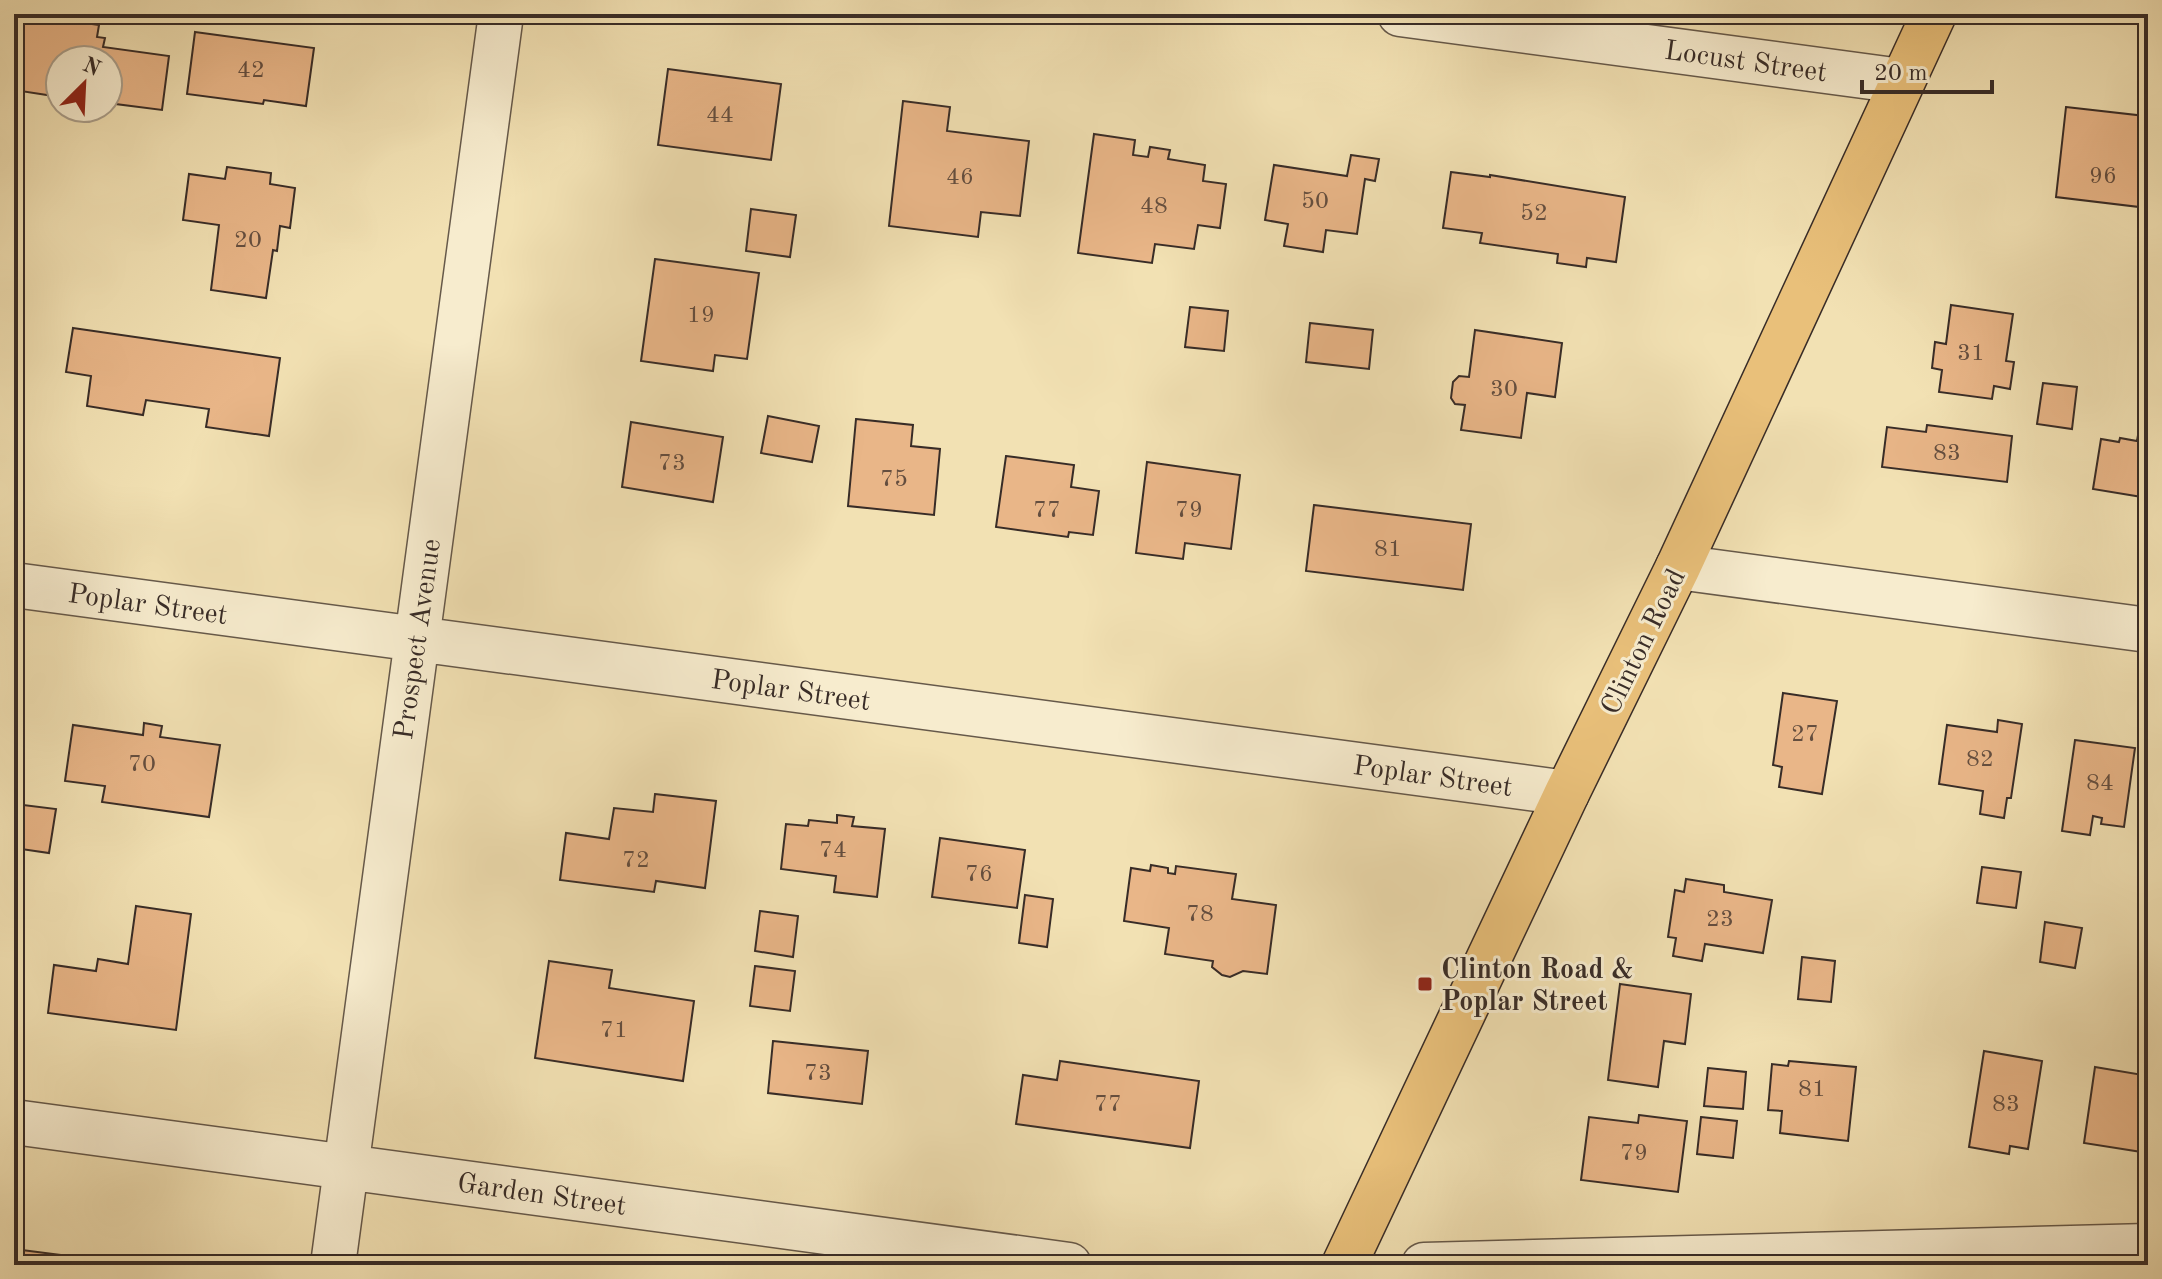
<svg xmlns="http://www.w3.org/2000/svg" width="2162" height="1279" viewBox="0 0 2162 1279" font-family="'Old Standard TT',serif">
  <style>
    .building { fill: #e9b688; stroke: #382c27; stroke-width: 2 }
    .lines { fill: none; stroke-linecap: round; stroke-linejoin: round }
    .minor-casing { stroke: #66594a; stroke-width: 47 }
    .major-casing { stroke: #382c27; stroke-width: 47 }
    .minor { stroke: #f7ecce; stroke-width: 44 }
    .major { stroke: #e9c07a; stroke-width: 44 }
    .poi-dot { fill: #8f2418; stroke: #f7ecce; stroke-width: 3 }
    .labels { text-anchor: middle; stroke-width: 6; stroke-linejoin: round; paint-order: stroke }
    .number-label { font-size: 24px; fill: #644e3f }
    .street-label { font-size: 28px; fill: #382c27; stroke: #f7ecce }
    .poi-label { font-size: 28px; font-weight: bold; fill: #382c27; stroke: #f7ecce; text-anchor: start }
  </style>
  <rect width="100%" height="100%" fill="#f2e1b3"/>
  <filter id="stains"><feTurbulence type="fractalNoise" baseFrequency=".0025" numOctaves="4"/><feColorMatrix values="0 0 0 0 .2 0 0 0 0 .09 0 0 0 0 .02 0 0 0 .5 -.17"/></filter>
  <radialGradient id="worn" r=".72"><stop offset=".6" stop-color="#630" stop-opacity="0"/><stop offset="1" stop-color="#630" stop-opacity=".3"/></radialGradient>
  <!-- building -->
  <path class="building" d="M14 14 77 17V22L99 25 97 37 105 38 103 47 169 56 162 110 108 103V60H60V97L14 90Z
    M195 32 314 48 306 106 264 100 263 104 187 94Z
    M668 69 781 84 771 160 658 145Z
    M903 101 950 107 947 131 1029 141 1020 216 981 212 978 237 889 226Z
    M2066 107 2145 116 2141 151 2148 152V208L2056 197Z
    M1094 134 1135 140 1133 155 1148 157 1150 147 1170 150 1168 159 1205 165 1203 181 1226 184 1220 228 1198 225 1194 249 1155 244 1152 263 1078 253Z
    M1351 155 1379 159 1375 181 1365 179 1357 234 1326 230 1323 252 1284 246 1288 224 1265 220 1274 165 1347 176Z
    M227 167 271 173 270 184 295 188 290 228 280 226 277 251 273 250 266 298 211 290 219 225 183 220 189 174 225 179Z
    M1451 172 1490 177V175L1625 197 1616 262 1587 258 1586 267 1557 263 1558 254 1480 243 1482 233 1443 228Z
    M751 209 796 215 790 257 746 251Z
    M655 259 759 273 747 359 715 355 713 371 641 361Z
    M1951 305 2013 314 2006 361 2014 362 2010 389 1994 386 1992 399 1939 392 1942 370 1932 368 1935 342 1946 344Z
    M1190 307 1228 311 1224 351 1185 347Z
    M1310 323 1373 330 1369 369 1306 362Z
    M73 328 280 358 269 436 206 427 209 409 146 400 143 415 87 406 91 376 66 372Z
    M1475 330 1562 343 1555 397 1527 393 1521 438 1461 430 1465 405 1455 404 1451 398 1453 382 1459 376 1469 377Z
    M2043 383 2077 387 2072 429 2037 424Z
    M768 416 819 426 812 462 761 453Z
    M2141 418 2148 419V498L2093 489 2101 439 2119 442 2120 438 2137 441Z
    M856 419 913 425 911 446 940 449 934 515 848 506Z
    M631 422 723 437 713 502 622 487Z
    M1927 425 2012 436 2007 482 1882 467 1887 427 1926 432Z
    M1006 456 1074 465 1071 487 1099 491 1093 535 1069 532 1068 537 996 527Z
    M1147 462 1240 475 1231 549 1185 543 1183 559 1136 553Z
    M1314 505 1471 524 1463 590 1306 571Z
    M1783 693 1837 701 1822 794 1779 787 1782 767 1773 765Z
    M1998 720 2022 724 2011 798H2007L2004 818 1980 814 1983 791 1939 784 1947 725 1997 732Z
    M144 723 162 726 160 737 220 745 209 817 102 802 105 786 65 781 73 725 143 735Z
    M2075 740 2135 748 2124 827 2101 824 2102 818 2093 816 2090 835 2062 831Z
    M655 794 716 801 705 888 656 881 654 892 560 880 566 833 609 839 614 808 653 812Z
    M15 804 56 809 49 853 14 848Z
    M837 815 854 817 852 826 885 829 877 897 834 892 836 876 781 869 786 824 808 826 809 820 837 823Z
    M940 838 1025 850 1017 908 932 897Z
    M1151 865 1168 868V873L1175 874 1176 866 1236 874 1232 899 1276 905 1267 974 1243 971 1230 977 1222 975 1212 967 1213 961 1165 954 1169 928 1124 921 1131 868 1150 871Z
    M1982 867 2021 872 2016 908 1977 903Z
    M1686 879 1724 885V892L1772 900 1763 953 1705 944 1702 961 1673 956 1676 938 1668 937 1675 890 1684 892Z
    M1025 895 1053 899 1047 947 1019 943Z
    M136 906 191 914 176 1030 48 1013 54 965 96 971 98 959 128 964Z
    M760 911 798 916 793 957 755 951Z
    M2045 922 2082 928 2075 968 2040 962Z
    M1802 957 1835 961 1831 1002 1798 999Z
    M549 961 612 970 609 988 694 1001 683 1081 535 1058Z
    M755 966 795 971 790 1011 750 1006Z
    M1620 984 1691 994 1685 1044 1664 1041 1658 1087 1608 1080Z
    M773 1041 868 1051 862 1104 768 1093Z
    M1984 1051 2042 1061 2028 1149 2010 1146 2009 1154 1969 1147Z
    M1060 1061 1199 1081 1190 1148 1016 1124 1023 1075 1057 1080Z
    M1789 1061 1856 1067 1848 1141 1780 1133 1782 1111 1768 1110 1772 1064 1788 1066Z
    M2095 1067 2143 1075 2140 1094 2148 1095V1153L2084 1143Z
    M1708 1068 1746 1072 1743 1109 1704 1106Z
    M1639 1115 1687 1121 1678 1192 1581 1180 1589 1117 1638 1123Z
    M1701 1117 1737 1121 1733 1158 1697 1154Z
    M14 1249 139 1265H14Z"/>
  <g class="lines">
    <!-- minor casing -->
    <g class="minor-casing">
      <path id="minor" d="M1400 14 1901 81
        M1678 567 2148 630
        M14 585 1567 793
        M14 1122 1069 1265
        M333 1265 501 14
        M1424 1265 2148 1246"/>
    </g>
    <!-- major casing -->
    <g class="major-casing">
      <path id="major" d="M1344 1265 1567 793 1678 567 1934 14"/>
    </g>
    <!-- minor -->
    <use href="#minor" class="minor"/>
    <!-- major -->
    <use href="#major" class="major"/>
  </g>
  <!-- markers -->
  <rect class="poi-dot" x="1417" y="976" width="16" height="16" rx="4"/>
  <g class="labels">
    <!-- number labels -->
    <g class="number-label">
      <text x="251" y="77">42</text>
      <text x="720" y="122">44</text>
      <text x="2103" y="183">96</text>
      <text x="960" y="184">46</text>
      <text x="1315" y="208">50</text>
      <text x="1154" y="213">48</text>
      <text x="1534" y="220">52</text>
      <text x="248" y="247">20</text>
      <text x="701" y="322">19</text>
      <text x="1971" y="360">31</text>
      <text x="1504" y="396">30</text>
      <text x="1947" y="460">83</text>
      <text x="672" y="470">73</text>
      <text x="894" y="486">75</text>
      <text x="1047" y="517">77</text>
      <text x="1189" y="517">79</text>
      <text x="1388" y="556">81</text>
      <text x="1805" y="741">27</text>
      <text x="1980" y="766">82</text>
      <text x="142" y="771">70</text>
      <text x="2100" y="790">84</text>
      <text x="833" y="857">74</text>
      <text x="636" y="867">72</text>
      <text x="979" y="881">76</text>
      <text x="1200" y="921">78</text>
      <text x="1720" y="926">23</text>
      <text x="614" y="1037">71</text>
      <text x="818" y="1080">73</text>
      <text x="1812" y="1096">81</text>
      <text x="1108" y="1111">77</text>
      <text x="2006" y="1111">83</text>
      <text x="1634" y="1160">79</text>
    </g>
    <!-- street labels -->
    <g class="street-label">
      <text transform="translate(1746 60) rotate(8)" y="10">Locust Street</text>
      <text transform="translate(148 603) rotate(8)" y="10">Poplar Street</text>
      <text transform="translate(416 639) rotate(-82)" y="10">Prospect Avenue</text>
      <text transform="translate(1642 641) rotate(-64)" y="10">Clinton Road</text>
      <text transform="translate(791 689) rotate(8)" y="10">Poplar Street</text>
      <text transform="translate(1433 775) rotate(8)" y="10">Poplar Street</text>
      <text transform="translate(542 1193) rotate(8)" y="10">Garden Street</text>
    </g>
    <!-- poi labels -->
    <g class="poi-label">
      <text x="1441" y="978">Clinton Road &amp;<tspan x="1441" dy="32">Poplar Street</tspan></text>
    </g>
  </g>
  <!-- margin -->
  <rect width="2162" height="1279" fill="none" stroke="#f2e1b3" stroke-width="48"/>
  <rect x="16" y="16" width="2130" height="1247" fill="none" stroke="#382c27" stroke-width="4"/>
  <rect x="24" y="24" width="2114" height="1231" fill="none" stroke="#382c27" stroke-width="2"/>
  <!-- north arrow -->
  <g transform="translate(84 84) rotate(24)"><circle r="38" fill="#f7ecce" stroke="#ab9f8b" stroke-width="2"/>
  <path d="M0-6L14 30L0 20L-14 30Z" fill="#8f2418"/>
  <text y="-12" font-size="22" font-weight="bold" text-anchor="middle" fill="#382c27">N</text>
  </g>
  <!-- scale -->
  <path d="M1862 80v12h130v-12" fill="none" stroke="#382c27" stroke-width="4"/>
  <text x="1874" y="80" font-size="24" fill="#382c27" stroke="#f7ecce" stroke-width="6" paint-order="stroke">20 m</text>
  <rect width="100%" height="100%" filter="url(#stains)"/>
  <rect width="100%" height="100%" fill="url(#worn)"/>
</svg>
